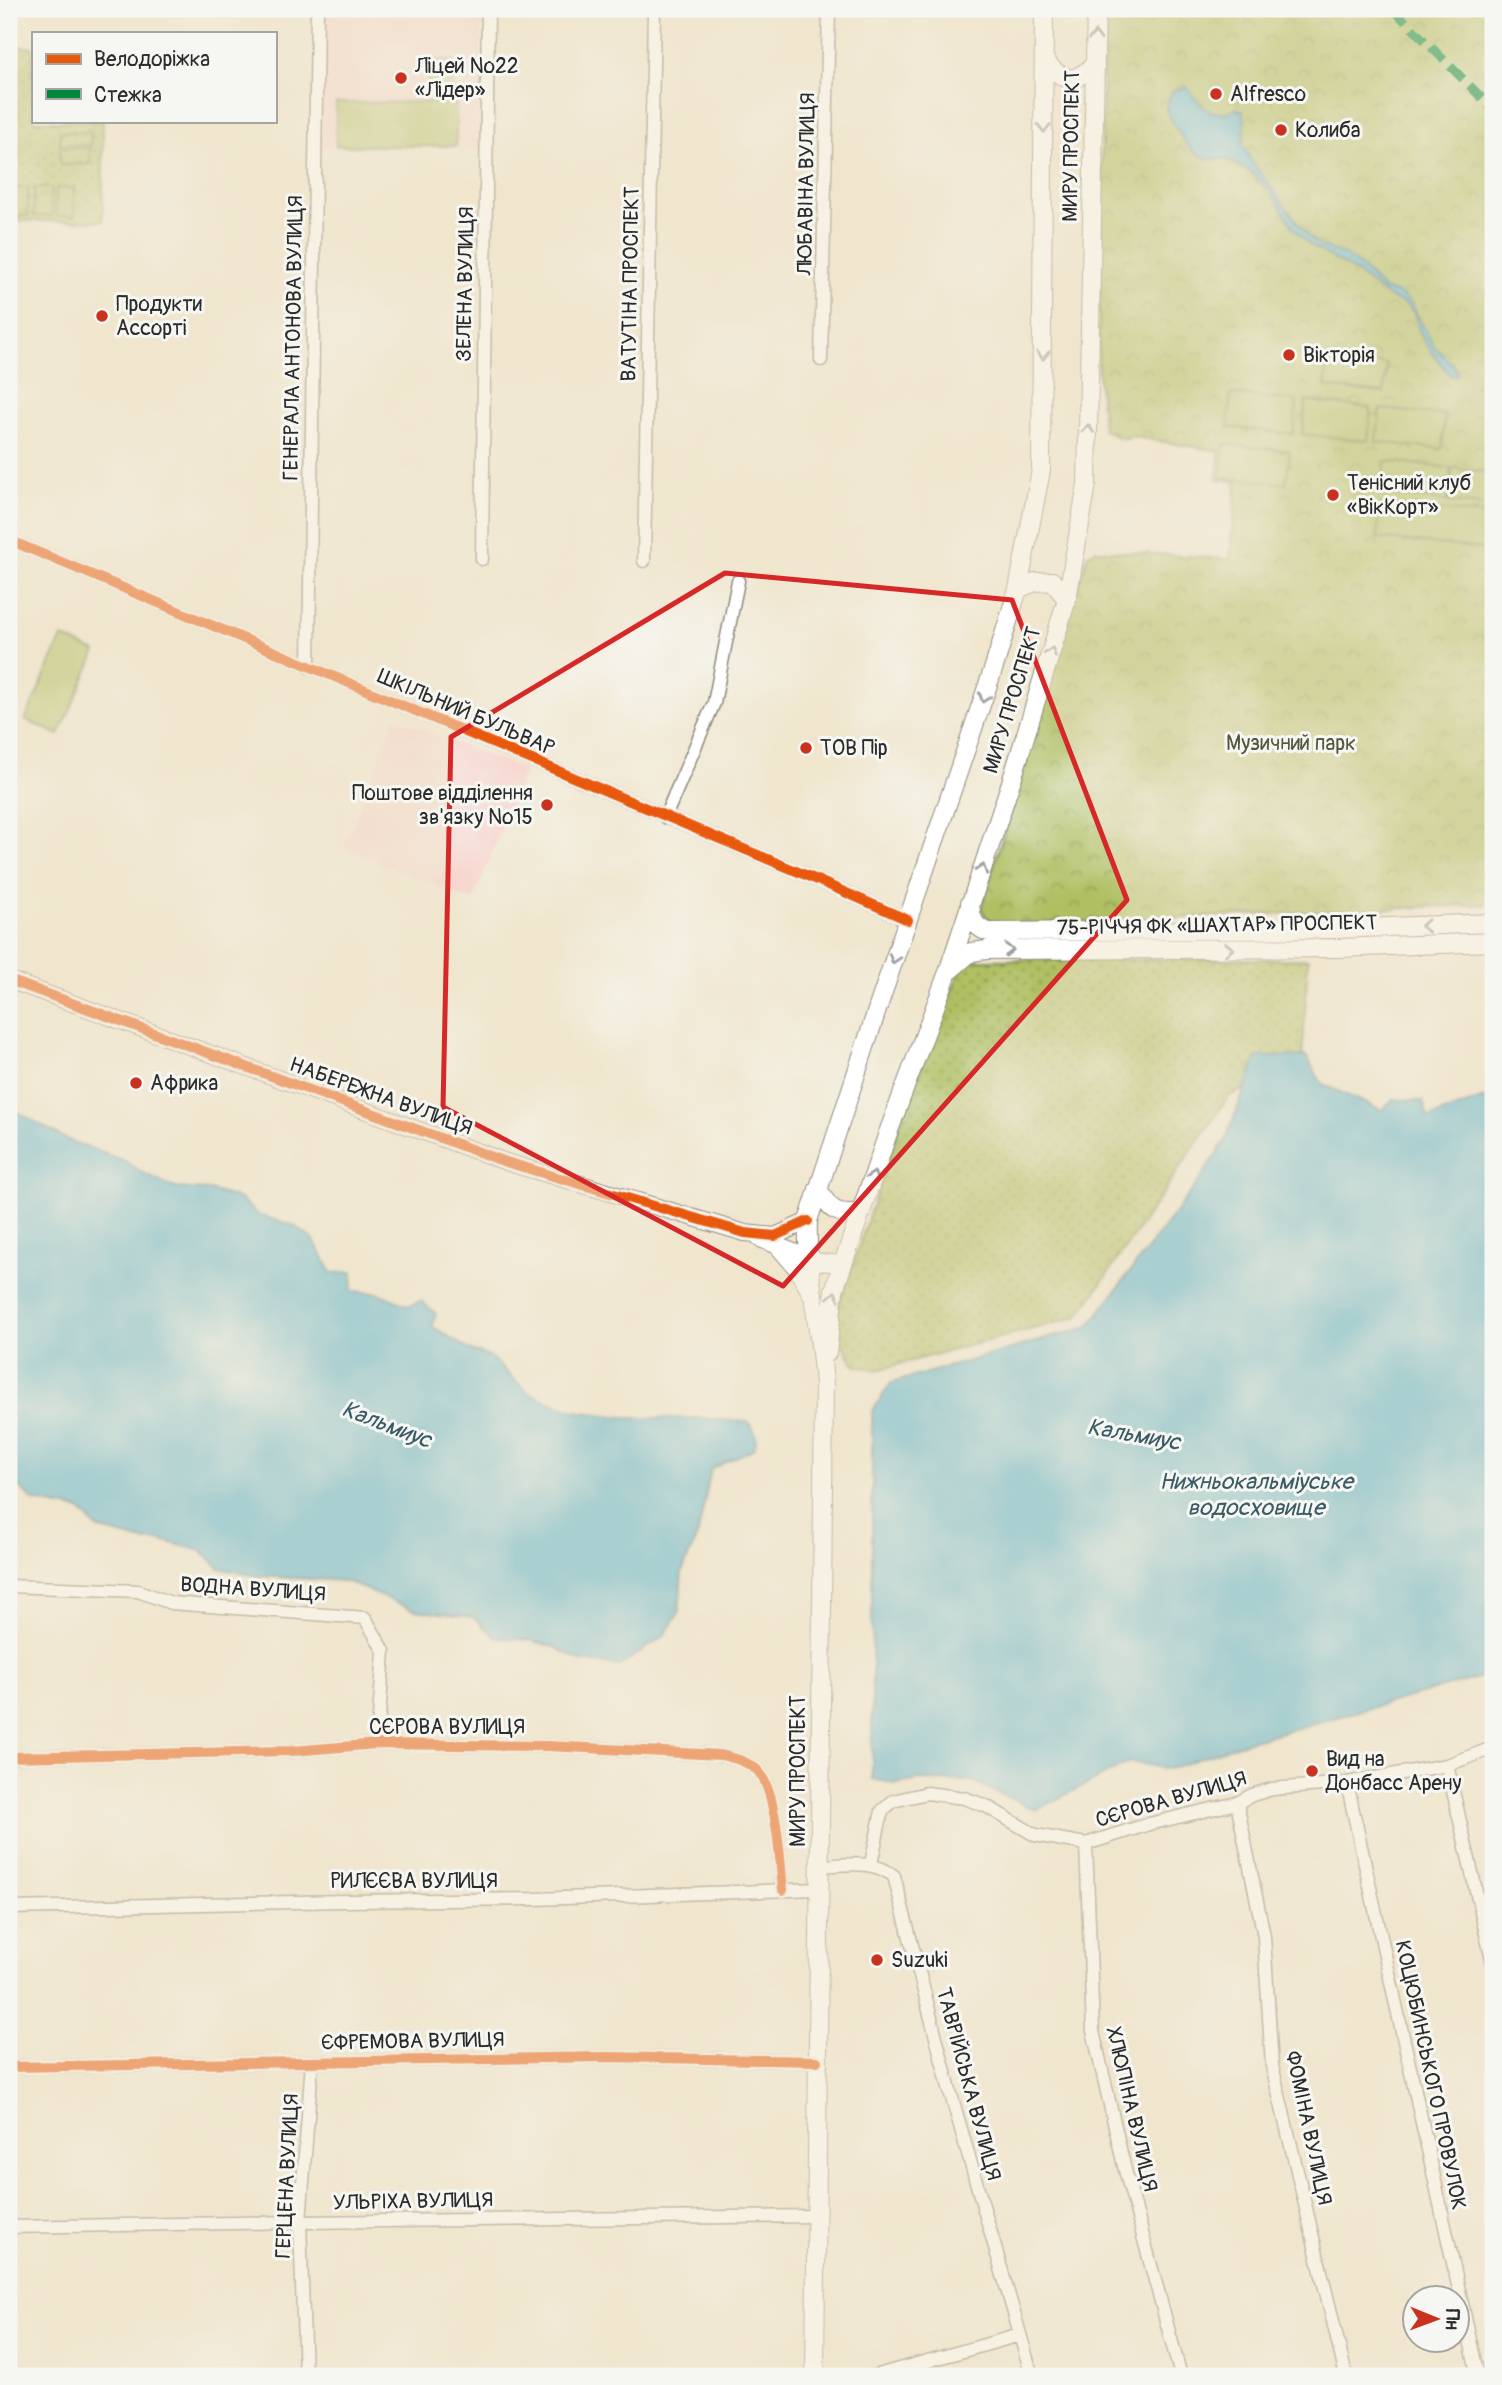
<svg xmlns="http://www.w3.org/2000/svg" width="1502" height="2385" viewBox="0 0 1502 2385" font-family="Pangolin,sans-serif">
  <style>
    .built { fill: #f7d1c9 }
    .grass { fill: url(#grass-dots); stroke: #6d7546; stroke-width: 2 }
    .park { fill: url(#park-crowns); stroke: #6d7546; stroke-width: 2 }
    .pitch { fill: #afbf62; stroke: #6d7546; stroke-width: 2 }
    .water { fill: #54b3d2; stroke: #406f7e; stroke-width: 2 }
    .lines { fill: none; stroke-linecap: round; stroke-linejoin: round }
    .minor-casing { stroke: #8e887c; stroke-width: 15 }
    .tertiary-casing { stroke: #8e887c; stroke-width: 18 }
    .secondary-casing { stroke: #8e887c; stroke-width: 20 }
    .minor { stroke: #fff; stroke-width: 12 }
    .tertiary { stroke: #fff; stroke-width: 16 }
    .secondary { stroke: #fff; stroke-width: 18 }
    .quiet { stroke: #00873e; stroke-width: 9; stroke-dasharray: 18 9; stroke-linecap: butt }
    .cycleway-casing { stroke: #f6f6f2; stroke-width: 15 }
    .cycleway { stroke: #e8590c; stroke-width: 10 }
    .oneway { stroke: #a0a0a0 }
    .marked { fill: none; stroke: #d62828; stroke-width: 5; stroke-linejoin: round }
    .poi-dot { fill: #c8321e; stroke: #f6f6f2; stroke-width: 2.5 }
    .labels { text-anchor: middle; stroke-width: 6; stroke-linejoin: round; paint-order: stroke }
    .poi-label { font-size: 21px; fill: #2b2b2b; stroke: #f6f6f2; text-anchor: start }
    .street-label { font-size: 21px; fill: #2b2b2b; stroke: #f6f6f2 }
    .park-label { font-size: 21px; fill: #53573c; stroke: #f6f6f2 }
    .water-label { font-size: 23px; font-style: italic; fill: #395b65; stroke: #f6f6f2 }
  </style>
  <defs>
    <pattern id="grass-dots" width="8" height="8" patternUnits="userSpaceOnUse" patternTransform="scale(1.75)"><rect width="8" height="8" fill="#afbf62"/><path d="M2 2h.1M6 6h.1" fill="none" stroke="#8f9b51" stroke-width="1.8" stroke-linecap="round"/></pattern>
    <pattern id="park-crowns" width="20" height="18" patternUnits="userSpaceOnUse" patternTransform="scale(1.75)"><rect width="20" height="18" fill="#afbf62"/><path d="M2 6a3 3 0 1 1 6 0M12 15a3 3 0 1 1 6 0" fill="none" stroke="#8f9b51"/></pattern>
  </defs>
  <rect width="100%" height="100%" fill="#f6f6f2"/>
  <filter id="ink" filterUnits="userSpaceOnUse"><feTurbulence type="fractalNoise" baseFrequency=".0143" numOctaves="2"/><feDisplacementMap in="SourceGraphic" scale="14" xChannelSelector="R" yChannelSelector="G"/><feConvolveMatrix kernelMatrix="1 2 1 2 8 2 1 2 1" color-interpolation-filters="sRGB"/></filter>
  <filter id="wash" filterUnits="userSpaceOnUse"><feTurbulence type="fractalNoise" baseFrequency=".00686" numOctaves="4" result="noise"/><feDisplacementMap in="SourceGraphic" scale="28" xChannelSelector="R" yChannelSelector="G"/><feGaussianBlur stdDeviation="1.57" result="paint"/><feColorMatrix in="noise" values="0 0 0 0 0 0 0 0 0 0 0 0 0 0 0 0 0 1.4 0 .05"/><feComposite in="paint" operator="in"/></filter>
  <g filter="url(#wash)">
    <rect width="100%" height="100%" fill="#f0e6ce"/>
    <!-- built -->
    <path class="built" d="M322 9H482V148L320 147Z
      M395 718 525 770 473 901 343 848Z"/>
    <!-- grass -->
    <path class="grass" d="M9 47H33V121H103V221H9Z
      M1308 959 1302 1064 1229 1096 1078 1317 877 1370 855 1365 841 1343 836 1313 913 1086 962 966 971 960Z"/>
    <!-- park -->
    <path class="park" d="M1104 9H1493V904L1070 923 1002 924C990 923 986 920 981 908L1088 554 1096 550 1230 559 1236 482 1217 479 1219 451 1129 436 1126 439 1118 437 1103 429 1098 372Z
      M60 132H91V145H60Z
      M60 148H90V164L60 165Z
      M10 188H28V216H10Z
      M34 188H51L52 216H34Z
      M56 188H74V216H56Z"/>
    <!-- pitch -->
    <path class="pitch" d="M428 60 453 61V93H428Z
      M456 102V146H336V103Z
      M1328 358 1387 364 1384 393 1325 387Z
      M1231 394 1297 401 1293 434 1228 427Z
      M1306 401 1371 408 1368 441 1302 434Z
      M1380 409 1445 415 1442 449 1376 442Z
      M1224 444 1290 451 1286 484 1221 477Z
      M1385 461 1451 468 1447 501 1382 494Z
      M1452 468 1493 473V506L1449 502Z
      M1381 504 1493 516V550L1377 538Z
      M62 637 96 652 59 735 25 720Z"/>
    <!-- water -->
    <path class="water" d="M1187 87C1201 107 1211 121 1238 108L1239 111 1243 110 1245 129 1242 144 1252 162 1308 236 1322 247 1341 253 1358 264 1383 289 1399 294 1410 302 1434 346 1454 366 1458 374 1451 376 1432 353 1419 331 1414 313 1407 305 1387 296 1354 271 1310 245 1295 230 1272 193 1251 172 1226 159H1207L1194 152 1185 142 1169 116 1166 107 1172 91Z
      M1306 1056 1322 1084 1381 1110 1395 1099 1423 1101 1428 1118 1493 1095V1674L1239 1744 1170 1769 1130 1762 1036 1810 972 1781 922 1780 896 1784 872 1779V1412L891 1383 1088 1327 1197 1184 1225 1141 1257 1057Z
      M9 1107 68 1140 125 1161 143 1173 175 1188 209 1190 240 1199 258 1215 293 1225 313 1239 332 1273 353 1272 352 1291 378 1293 409 1306 421 1301 436 1314 432 1326 470 1350 490 1357 530 1394 574 1411 632 1418H699L748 1422C756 1430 759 1440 753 1449L711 1469 698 1534 682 1572 679 1613 664 1636 620 1666 580 1661 556 1648 530 1640 497 1638 473 1617 414 1610 345 1581 258 1576 219 1568 202 1551 163 1541H144L98 1529 80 1510 34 1501 17 1486 9 1484Z"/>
  </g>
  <g filter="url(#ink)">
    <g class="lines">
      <!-- minor casing -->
      <g class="minor-casing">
        <path id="minor" d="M821 360 829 9
          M9 540 808 876 908 920
          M482 559 488 9
          M644 561 654 9
          M309 667 317 9
          M665 817 714 703 738 581
          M9 1586 138 1591 171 1603 365 1618 384 1651 377 1744
          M9 1757 292 1751 377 1744 548 1746 721 1755C734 1758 746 1761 756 1769 777 1787 780 1863 783 1890
          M1447 1765 1493 1964
          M1347 1783 1478 2376
          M1237 1803 1264 1936 1272 2066 1346 2376
          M1086 1844 1093 2031 1124 2166 1181 2376
          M871 1864 882 1811 893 1801 927 1793 964 1798 986 1806 1035 1835 1086 1844 1149 1824 1237 1803 1252 1795 1272 1789 1347 1783 1447 1765 1493 1748
          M819 1866C846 1865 872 1859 894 1876L950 2091 1032 2376
          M9 1908 346 1901 535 1899 819 1889
          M9 2067 606 2057 817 2061
          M9 2227 300 2222 817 2216
          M305 2376 300 2222 312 2062
          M874 2376 1020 2335"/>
      </g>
      <!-- tertiary casing -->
      <g class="tertiary-casing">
        <path id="tertiary" d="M9 980 506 1162 745 1233 775 1236 808 1221
          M760 1239 820 1262 843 1264
          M779 1248 796 1268 811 1294"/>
      </g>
      <!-- secondary casing -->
      <g class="secondary-casing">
        <path id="secondary" d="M1044 59C1061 82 1074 85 1095 64
          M1018 589 1035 582 1052 581 1067 599
          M970 903C971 917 973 927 988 932L1336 929 1493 923
          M948 972 971 952 987 950 1337 948 1493 942
          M818 1189C831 1212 835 1214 861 1213
          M827 1353 834 1290 888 1133 948 972 1014 773 1067 599 1087 484 1096 9
          M815 2376 824 1385C821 1330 806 1277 808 1221L879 1004 995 664 1018 589 1041 470 1044 9"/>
      </g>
      <!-- minor -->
      <use href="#minor" class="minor"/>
      <!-- tertiary -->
      <use href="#tertiary" class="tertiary"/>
      <!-- secondary -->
      <use href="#secondary" class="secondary"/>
      <!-- quiet -->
      <path class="quiet" d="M1393 9 1493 109"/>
      <!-- cycleway casing -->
      <g class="cycleway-casing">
        <path id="cycleway" d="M9 540 808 876 908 920
          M9 980 506 1162 745 1233 775 1236 808 1221
          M9 1757 292 1751 377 1744 548 1746 721 1755C734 1758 746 1761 756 1769 777 1787 780 1863 783 1890
          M9 2067 606 2057 817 2061"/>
      </g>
      <!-- cycleway -->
      <use href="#cycleway" class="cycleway"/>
    </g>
    <!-- one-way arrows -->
    <defs><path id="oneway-chevron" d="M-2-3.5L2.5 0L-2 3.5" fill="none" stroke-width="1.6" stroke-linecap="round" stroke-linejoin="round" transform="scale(1.75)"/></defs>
    <g class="oneway">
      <use href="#oneway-chevron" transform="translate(1095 36) rotate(-89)"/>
      <use href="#oneway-chevron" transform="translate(1044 128) rotate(90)"/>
      <use href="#oneway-chevron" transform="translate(1043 355) rotate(91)"/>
      <use href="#oneway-chevron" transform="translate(1088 429) rotate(-88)"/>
      <use href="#oneway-chevron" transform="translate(1051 652) rotate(-73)"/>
      <use href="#oneway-chevron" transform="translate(984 698) rotate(109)"/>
      <use href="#oneway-chevron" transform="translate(982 869) rotate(-72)"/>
      <use href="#oneway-chevron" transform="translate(1425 926) rotate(178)"/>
      <use href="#oneway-chevron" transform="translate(1229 949) rotate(-1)"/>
      <use href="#oneway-chevron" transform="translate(1009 950)"/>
      <use href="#oneway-chevron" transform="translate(894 959) rotate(109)"/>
      <use href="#oneway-chevron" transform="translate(873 1176) rotate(-72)"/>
      <use href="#oneway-chevron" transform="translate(834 1296) rotate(-79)"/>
    </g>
  </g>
  <!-- marked area -->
  <path d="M0 0H1502V2385H0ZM725 573 1012 600 1127 900 783 1286 443 1107 451 737Z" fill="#f0e6ce" fill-opacity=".55" fill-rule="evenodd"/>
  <path class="marked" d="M725 573 1012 600 1127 900 783 1286 443 1107 451 737Z"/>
  <!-- markers -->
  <g class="poi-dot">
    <circle cx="401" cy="78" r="7"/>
    <circle cx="1216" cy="94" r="7"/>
    <circle cx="1281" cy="130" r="7"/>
    <circle cx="102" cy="316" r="7"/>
    <circle cx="1289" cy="355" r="7"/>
    <circle cx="1333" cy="495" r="7"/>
    <circle cx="806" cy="748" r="7"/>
    <circle cx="547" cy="805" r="7"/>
    <circle cx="136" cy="1083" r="7"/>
    <circle cx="1312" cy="1771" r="7"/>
    <circle cx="877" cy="1960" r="7"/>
  </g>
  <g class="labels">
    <!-- poi labels -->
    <g class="poi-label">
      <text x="415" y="73">Ліцей №22<tspan x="415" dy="24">«Лідер»</tspan></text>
      <text x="1230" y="101">Alfresco</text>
      <text x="1295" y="137">Колиба</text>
      <text x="116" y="311">Продукти<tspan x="116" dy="24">Ассорті</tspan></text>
      <text x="1303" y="362">Вікторія</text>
      <text x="1347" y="490">Тенісний клуб<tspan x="1347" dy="24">«ВікКорт»</tspan></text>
      <text x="820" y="755">ТОВ Пір</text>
      <text x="533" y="800" text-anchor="end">Поштове відділення<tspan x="533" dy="24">зв'язку №15</tspan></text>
      <text x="150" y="1090">Африка</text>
      <text x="1326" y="1766">Вид на<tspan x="1326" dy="24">Донбасс Арену</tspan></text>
      <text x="891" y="1967">Suzuki</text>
    </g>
    <!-- street labels -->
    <g class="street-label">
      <text transform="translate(1071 146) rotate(-89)" y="7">МИРУ ПРОСПЕКТ</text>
      <text transform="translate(806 184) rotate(-89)" y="7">ЛЮБАВІНА ВУЛИЦЯ</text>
      <text transform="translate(465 284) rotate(-89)" y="7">ЗЕЛЕНА ВУЛИЦЯ</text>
      <text transform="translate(630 284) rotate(-89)" y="7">ВАТУТІНА ПРОСПЕКТ</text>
      <text transform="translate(293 338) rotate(-89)" y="7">ГЕНЕРАЛА АНТОНОВА ВУЛИЦЯ</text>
      <text transform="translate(1012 700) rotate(-73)" y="7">МИРУ ПРОСПЕКТ</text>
      <text transform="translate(466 712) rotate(23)" y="7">ШКІЛЬНИЙ БУЛЬВАР</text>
      <text transform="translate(1217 925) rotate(-1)" y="7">75-РІЧЧЯ ФК «ШАХТАР» ПРОСПЕКТ</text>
      <text transform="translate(381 1096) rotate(20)" y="7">НАБЕРЕЖНА ВУЛИЦЯ</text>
      <text transform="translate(253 1589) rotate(4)" y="7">ВОДНА ВУЛИЦЯ</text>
      <text x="447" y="1734">СЄРОВА ВУЛИЦЯ</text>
      <text transform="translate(798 1771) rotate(-90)" y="7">МИРУ ПРОСПЕКТ</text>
      <text transform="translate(1171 1799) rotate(-16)" y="7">СЄРОВА ВУЛИЦЯ</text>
      <text x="414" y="1888">РИЛЄЄВА ВУЛИЦЯ</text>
      <text transform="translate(413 2041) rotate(-1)" y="7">ЄФРЕМОВА ВУЛИЦЯ</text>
      <text transform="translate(1431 2075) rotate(78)" y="7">КОЦЮБИНСЬКОГО ПРОВУЛОК</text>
      <text transform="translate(969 2084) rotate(75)" y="7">ТАВРІЙСЬКА ВУЛИЦЯ</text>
      <text transform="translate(1132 2109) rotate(77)" y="7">ХЛЮПІНА ВУЛИЦЯ</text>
      <text transform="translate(1309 2128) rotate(78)" y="7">ФОМІНА ВУЛИЦЯ</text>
      <text transform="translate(287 2176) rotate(-87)" y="7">ГЕРЦЕНА ВУЛИЦЯ</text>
      <text transform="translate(413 2201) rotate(-1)" y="7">УЛЬРІХА ВУЛИЦЯ</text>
    </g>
    <!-- park labels -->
    <g class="park-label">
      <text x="1291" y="750">Музичний парк</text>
    </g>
    <!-- water labels -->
    <g class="water-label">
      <text transform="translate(387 1424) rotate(21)" y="8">Кальмиус</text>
      <text transform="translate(1134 1434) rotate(10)" y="8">Кальмиус</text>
      <text x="1256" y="1489">Нижньокальміуське<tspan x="1256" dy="26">водосховище</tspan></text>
    </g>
  </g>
  <!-- margin -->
  <rect width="1502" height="2385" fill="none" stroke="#f6f6f2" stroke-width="35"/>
  <!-- legend -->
  <rect x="32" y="32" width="245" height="91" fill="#f6f6f2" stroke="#a5a5a2" stroke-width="2"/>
  <rect x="46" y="54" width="35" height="10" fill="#e8590c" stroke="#a5a5a2" stroke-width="2"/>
  <text x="94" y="66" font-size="21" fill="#2b2b2b">Велодоріжка</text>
  <rect x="46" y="89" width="35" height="10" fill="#00873e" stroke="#a5a5a2" stroke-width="2"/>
  <text x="94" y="102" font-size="21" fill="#2b2b2b">Стежка</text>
  <!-- north arrow -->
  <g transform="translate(1436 2319) rotate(91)"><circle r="33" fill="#f6f6f2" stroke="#a5a5a2" stroke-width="2"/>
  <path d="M0-5L12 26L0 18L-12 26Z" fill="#c8321e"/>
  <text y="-10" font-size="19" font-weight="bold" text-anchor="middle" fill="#2b2b2b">Пн</text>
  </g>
</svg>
